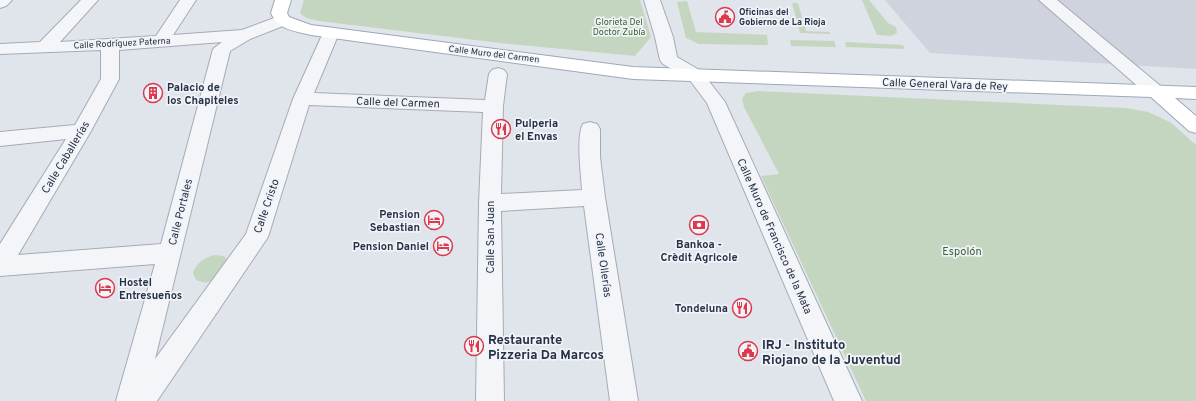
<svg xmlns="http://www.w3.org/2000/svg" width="1196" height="401" viewBox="0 0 1196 401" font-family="Overpass,sans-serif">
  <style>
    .built { fill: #ced3dd }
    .green { fill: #c5d6c0 }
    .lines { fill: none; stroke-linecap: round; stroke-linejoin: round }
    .minor-casing { stroke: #a5abb6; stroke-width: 2 }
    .major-casing { stroke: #9ea8b8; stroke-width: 2 }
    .minor { fill: #f4f5f8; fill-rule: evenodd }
    .major { fill: #fff; fill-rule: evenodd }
    .labels { text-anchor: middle; stroke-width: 3.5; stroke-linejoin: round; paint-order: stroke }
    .far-poi-label { font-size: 9px; font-weight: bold; fill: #273144; stroke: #f0f3f8; text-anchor: start }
    .far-park-label { font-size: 9px; fill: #3a6232; stroke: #f0f3f8 }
    .far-street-label { font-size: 9px; fill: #273144; stroke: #f0f3f8 }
    .street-label { font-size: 11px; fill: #273144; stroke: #f0f3f8 }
    .poi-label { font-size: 11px; font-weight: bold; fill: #273144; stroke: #f0f3f8; text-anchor: start }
    .park-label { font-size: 11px; fill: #3a6232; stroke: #f0f3f8 }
    .near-poi-label { font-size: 13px; font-weight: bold; fill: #273144; stroke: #f0f3f8; text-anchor: start }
  </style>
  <rect width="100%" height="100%" fill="#e0e4eb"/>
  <!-- built -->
  <path class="built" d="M885 0H1196V69L930 53Z"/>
  <!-- green -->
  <path class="green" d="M304 0H640L651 37 635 56 500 43 319 21 306 18 300 13Z
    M862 0H869L888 23 896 27 897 33 891 36 877 35Z
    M687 1 696 32 767 35 768 45 699 44 686 38 677 2Z
    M792 3H798L806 31 830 32V34L800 33Z
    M790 40 834 41 836 47 791 46Z
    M845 42 903 45 905 49 846 47Z
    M759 91 1126 108 1148 112 1170 122 1196 145V401H866L761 176 779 174 744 107 742 99 746 93Z
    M214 255 224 256 229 262C220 275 213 288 196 280L193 273C196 263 204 258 214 255Z"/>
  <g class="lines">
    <!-- minor casing -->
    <g class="minor-casing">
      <path id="minor" d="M0 0H12L6 6 0 8Z
        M81 0H98L60 42 156 36 180 0H196L173 35 242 30 282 15 288 16 290 20 288 24 250 39 230 51 155 359 246 234 293 99 323 33 325 29 331 28 337 29 339 33 314 93 485 100 489 74 492 70 498 68 504 70 507 74 503 106 501 194 582 190C581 174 576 136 583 124L590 122 597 124 600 129V157L605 197 638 401H610L584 206 501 211 504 401H476L479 203 483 112 309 105 268 237 264 243 157 401H116L155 264 0 276V244L66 139 0 146V132L75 125 101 79V50L0 54V44L40 42ZM222 42 213 49 161 244 18 255 91 131 119 79V50Z
        M644 0H660L673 37 677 57 701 71 725 102 862 401H834L707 103 689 79 663 64 660 60 655 37Z
        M1039 0H1057L1163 88 1165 92 1163 96 1156 98 1149 96Z"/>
    </g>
    <!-- major casing -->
    <g class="major-casing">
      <path id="major" d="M275 0H291L287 13 289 17 311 25 633 67 1196 87V99L1175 98 1196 116V133L1189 131 1151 97 633 79 311 35C295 31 278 30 271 13Z"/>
    </g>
    <!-- minor -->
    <use href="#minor" class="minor"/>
    <!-- major -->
    <use href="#major" class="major"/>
  </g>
  <!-- icons -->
  <defs>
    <g id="civic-ring" transform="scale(1)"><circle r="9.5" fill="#f0f3f8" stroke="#dd384b" stroke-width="1.5"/><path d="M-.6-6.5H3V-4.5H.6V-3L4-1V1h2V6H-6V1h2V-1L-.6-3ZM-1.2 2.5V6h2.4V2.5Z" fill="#dd384b"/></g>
    <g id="building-ring" transform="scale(1)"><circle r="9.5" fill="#f0f3f8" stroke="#dd384b" stroke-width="1.5"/><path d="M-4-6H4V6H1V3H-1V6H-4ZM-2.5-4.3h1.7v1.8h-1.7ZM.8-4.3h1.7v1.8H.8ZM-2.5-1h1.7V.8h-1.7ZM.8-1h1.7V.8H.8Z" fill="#dd384b"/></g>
    <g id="restaurant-ring" transform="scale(1)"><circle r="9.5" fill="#f0f3f8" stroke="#dd384b" stroke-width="1.5"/><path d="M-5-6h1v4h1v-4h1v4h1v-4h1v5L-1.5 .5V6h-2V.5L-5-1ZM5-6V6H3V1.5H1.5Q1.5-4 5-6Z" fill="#dd384b"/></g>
    <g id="hotel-ring" transform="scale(1)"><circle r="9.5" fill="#f0f3f8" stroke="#dd384b" stroke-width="1.5"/><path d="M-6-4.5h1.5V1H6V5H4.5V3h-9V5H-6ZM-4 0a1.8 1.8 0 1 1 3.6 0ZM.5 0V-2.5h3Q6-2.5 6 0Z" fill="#dd384b"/></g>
    <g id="bank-ring" transform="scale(1)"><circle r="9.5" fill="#f0f3f8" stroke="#dd384b" stroke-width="1.5"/><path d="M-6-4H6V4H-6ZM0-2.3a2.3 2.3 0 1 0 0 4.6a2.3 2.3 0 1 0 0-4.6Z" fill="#dd384b"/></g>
  </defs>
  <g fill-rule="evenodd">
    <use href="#civic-ring" x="725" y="17"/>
    <use href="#building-ring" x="153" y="93"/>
    <use href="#restaurant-ring" x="501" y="129"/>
    <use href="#hotel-ring" x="434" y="220"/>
    <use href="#bank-ring" x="699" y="225"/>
    <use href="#hotel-ring" x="443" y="246"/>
    <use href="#hotel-ring" x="105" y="288"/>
    <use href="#restaurant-ring" x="742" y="308"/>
    <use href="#restaurant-ring" x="474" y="346"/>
    <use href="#civic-ring" x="748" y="351"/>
  </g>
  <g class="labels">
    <!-- far-poi labels -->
    <g class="far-poi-label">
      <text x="739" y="15">Oficinas del<tspan x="739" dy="10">Gobierno de La Rioja</tspan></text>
    </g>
    <!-- far-park labels -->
    <g class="far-park-label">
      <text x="619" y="25">Glorieta Del<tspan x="619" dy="10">Doctor Zubía</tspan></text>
    </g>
    <!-- far-street labels -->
    <g class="far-street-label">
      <text transform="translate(122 43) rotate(-3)" y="3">Calle Rodríguez Paterna</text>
      <text transform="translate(494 54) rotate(7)" y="3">Calle Muro del Carmen</text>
    </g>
    <!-- street labels -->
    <g class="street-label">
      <text transform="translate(945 84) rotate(2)" y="4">Calle General Vara de Rey</text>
      <text transform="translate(398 102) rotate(2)" y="4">Calle del Carmen</text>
      <text transform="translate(65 157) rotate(-59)" y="4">Calle Caballerías</text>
      <text transform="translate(266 206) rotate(-71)" y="4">Calle Cristo</text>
      <text transform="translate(180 212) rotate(-76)" y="4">Calle Portales</text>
      <text transform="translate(775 236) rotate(66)" y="4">Calle Muro de Francisco de la Mata</text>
      <text transform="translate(490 237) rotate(-90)" y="4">Calle San Juan</text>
      <text transform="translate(604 265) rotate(82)" y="4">Calle Ollerías</text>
    </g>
    <!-- poi labels -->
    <g class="poi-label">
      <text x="167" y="91">Palacio de<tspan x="167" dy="13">los Chapiteles</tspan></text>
      <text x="515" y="127">Pulperia<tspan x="515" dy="13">el Envas</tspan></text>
      <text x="420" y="218" text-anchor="end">Pension<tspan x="420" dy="13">Sebastian</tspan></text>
      <text x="699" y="248" text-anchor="middle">Bankoa -<tspan x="699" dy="13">Crèdit Agricole</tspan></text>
      <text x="429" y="250" text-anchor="end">Pension Daniel</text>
      <text x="119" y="286">Hostel<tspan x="119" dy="13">Entresueños</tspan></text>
      <text x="728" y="312" text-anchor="end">Tondeluna</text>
    </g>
    <!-- park labels -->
    <g class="park-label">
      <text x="962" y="255">Espolón</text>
    </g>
    <!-- near-poi labels -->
    <g class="near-poi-label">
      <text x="488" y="344">Restaurante<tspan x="488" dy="15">Pizzeria Da Marcos</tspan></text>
      <text x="762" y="349">IRJ - Instituto<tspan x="762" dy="15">Riojano de la Juventud</tspan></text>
    </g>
  </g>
</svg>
